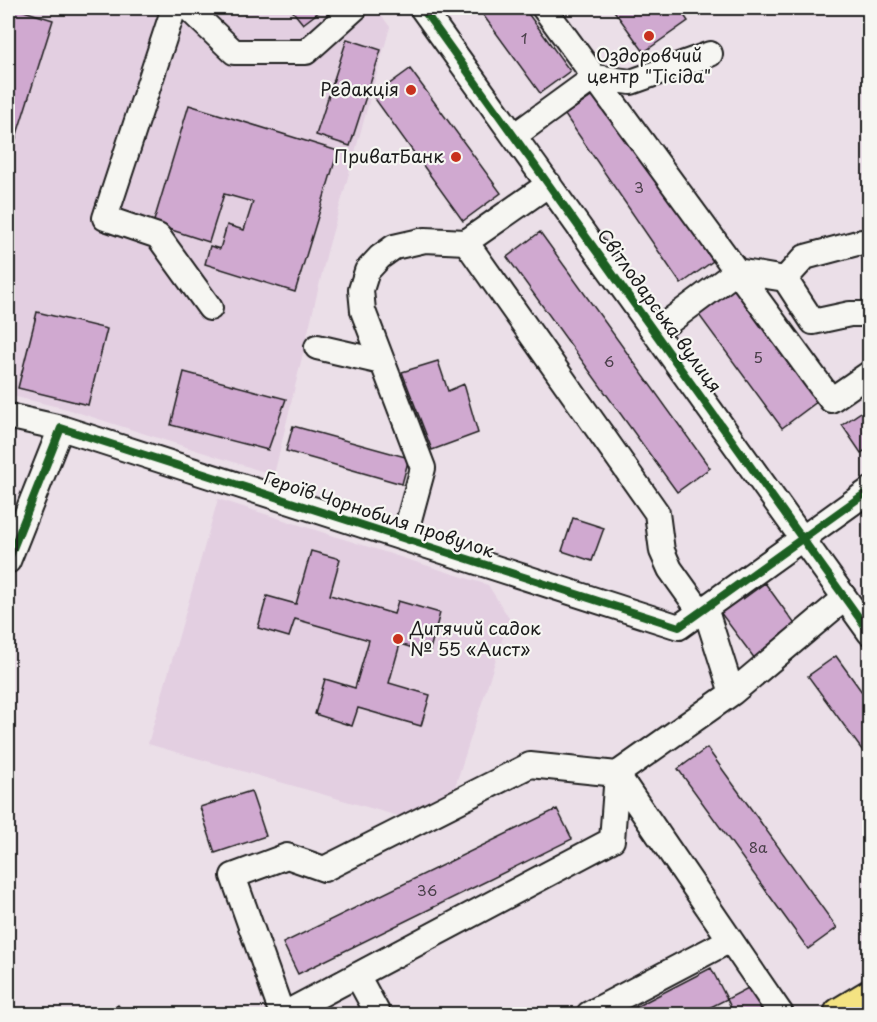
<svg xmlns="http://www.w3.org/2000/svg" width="877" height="1022" viewBox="0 0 877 1022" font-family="'Playpen Sans',sans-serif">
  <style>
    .built { fill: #e3cfe1 }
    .building { fill: #d0a9d0; stroke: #1c1c1c; stroke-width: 1.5 }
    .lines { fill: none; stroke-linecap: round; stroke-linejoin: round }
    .minor-casing { stroke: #1c1c1c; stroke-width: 28 }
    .major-casing { stroke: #1c1c1c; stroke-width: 36 }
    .minor { stroke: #f6f6f2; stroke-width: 24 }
    .major { stroke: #f4e382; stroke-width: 32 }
    .cycleway-casing { stroke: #f6f6f2; stroke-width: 11 }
    .cycleway { stroke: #1b5e20; stroke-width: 8 }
    .poi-dot { fill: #c8321e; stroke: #f6f6f2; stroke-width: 2 }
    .labels { text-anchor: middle; stroke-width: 4.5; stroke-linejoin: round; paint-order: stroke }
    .number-label { font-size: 15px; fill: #493f49 }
    .poi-label { font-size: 18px; fill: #1c1c1c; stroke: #f6f6f2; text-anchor: end }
    .street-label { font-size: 18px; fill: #1c1c1c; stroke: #f6f6f2 }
  </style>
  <rect width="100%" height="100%" fill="#ebdfe8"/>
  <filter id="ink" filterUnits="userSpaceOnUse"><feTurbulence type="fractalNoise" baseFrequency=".0167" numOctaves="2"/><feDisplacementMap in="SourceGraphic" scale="12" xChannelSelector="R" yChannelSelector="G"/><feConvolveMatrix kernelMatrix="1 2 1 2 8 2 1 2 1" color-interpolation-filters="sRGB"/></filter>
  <g filter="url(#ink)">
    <!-- built -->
    <path class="built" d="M8 8H376L390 27 327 252 274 475 67 409 8 395Z
      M218 499 488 585 509 618 454 790 405 818 148 744Z"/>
    <!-- building -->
    <path class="building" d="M8 8H14L53 20 8 163Z
      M290 8H324L303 24Z
      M478 8H524L570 71 540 93Z
      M612 8H679L688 21 644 52Z
      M347 39 381 50 350 146 316 135Z
      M410 69 501 193 463 221 373 96Z
      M597 93 713 261 681 284 565 115Z
      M189 105 338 151 295 292 205 264 210 246 220 249 227 225 244 230 253 202 224 194 209 242 153 224Z
      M540 232 710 468 677 492 507 257Z
      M734 288 818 401 782 428 699 315Z
      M37 312 107 329 88 405 18 388Z
      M438 361 448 391 464 384 478 433 432 450 402 372Z
      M184 372 286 399 268 450 171 425Z
      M870 406V447L861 453 842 425Z
      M293 426 409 458 402 484 286 451Z
      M573 518 604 528 592 561 562 551Z
      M311 551 340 559 330 595 394 614 398 601 440 613 429 653 400 644 389 683 430 695 421 726 358 708 352 726 315 714 325 679 355 688 369 640 295 619 289 637 258 628 267 596 296 604Z
      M765 583 797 627 755 659 717 608 738 592 743 599Z
      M836 656 870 703V761L808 676Z
      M707 748 837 928 808 949 678 769Z
      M251 791 266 836 215 853 200 807Z
      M557 809 572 839 298 974 283 943Z
      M711 968 727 999 697 1014H622Z
      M750 987 763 1013 734 1014 727 999Z
      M118 1005 125 1014H104Z"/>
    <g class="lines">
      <!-- minor casing -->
      <g class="minor-casing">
        <path id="minor" d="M174 8 105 218 158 236 210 308
          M188 8 234 52H306L355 8
          M422 8 870 633
          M544 8 831 400 870 373
          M514 136 595 77 631 82 710 54
          M466 242 657 513 662 551 670 569 700 611
          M785 279 805 257 861 242 870 247
          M655 332 737 271 785 279 813 322 850 314H870
          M317 347 382 362
          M8 416 61 428
          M404 538 423 468 363 311 361 290 367 271 380 257 394 247 425 240 466 242 549 184
          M8 561 61 428 679 627 870 490
          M705 608 732 693 617 774 781 1014
          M732 693 845 598
          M357 975 378 1014
          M282 1014 233 876 287 856 324 869 530 765 617 774 612 840 284 1014
          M589 1014 730 940"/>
      </g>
      <!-- major casing -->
      <g class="major-casing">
        <path id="major" d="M840 1014 870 996"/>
      </g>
      <!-- minor -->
      <use href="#minor" class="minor"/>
      <!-- major -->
      <use href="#major" class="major"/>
      <!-- cycleway casing -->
      <g class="cycleway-casing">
        <path id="cycleway" d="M422 8 870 633
          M8 561 61 428 679 627 870 490"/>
      </g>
      <!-- cycleway -->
      <use href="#cycleway" class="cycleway"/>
    </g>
  </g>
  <!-- markers -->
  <g class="poi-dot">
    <circle cx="649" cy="36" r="6"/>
    <circle cx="411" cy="90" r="6"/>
    <circle cx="456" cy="157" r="6"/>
    <circle cx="398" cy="639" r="6"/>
  </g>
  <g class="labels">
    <!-- number labels -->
    <g class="number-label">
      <text x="524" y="44">1</text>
      <text x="639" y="193">3</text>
      <text x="758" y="363">5</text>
      <text x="609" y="367">6</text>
      <text x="758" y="853">8а</text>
      <text x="427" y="896">36</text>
    </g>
    <!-- poi labels -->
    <g class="poi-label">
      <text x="649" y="62" text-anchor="middle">Оздоровчий<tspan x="649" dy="21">центр "Тісіда"</tspan></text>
      <text x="399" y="96">Редакція</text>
      <text x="444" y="163">ПриватБанк</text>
      <text x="410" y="635" text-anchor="start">Дитячий садок<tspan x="410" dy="21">№ 55 «Аист»</tspan></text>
    </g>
    <!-- street labels -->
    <g class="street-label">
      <text transform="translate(659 311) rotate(54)" y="6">Світлодарська вулиця</text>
      <text transform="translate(379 515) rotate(18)" y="6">Героїв Чорнобиля провулок</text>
    </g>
  </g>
  <!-- margin -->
  <rect width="877" height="1022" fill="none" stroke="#f6f6f2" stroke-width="30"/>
  <rect x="15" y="15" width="847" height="992" fill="none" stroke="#1c1c1c" stroke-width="2" filter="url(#ink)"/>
</svg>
